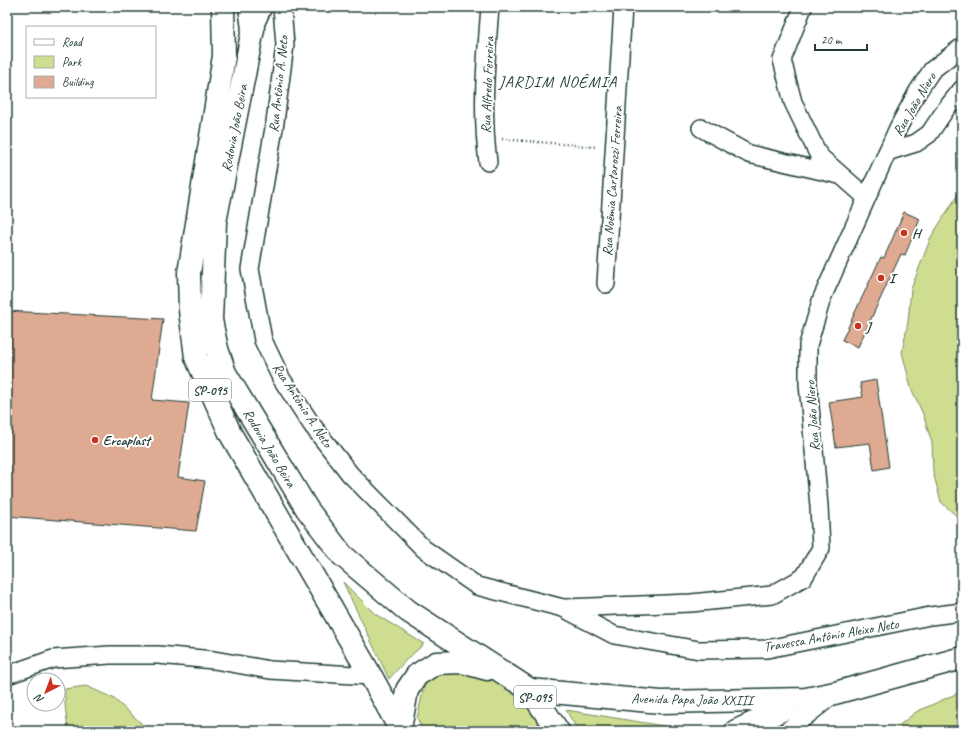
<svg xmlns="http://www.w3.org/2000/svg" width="969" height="738" viewBox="0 0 969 738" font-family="Caveat,sans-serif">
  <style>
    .green { fill: #cedd90; stroke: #768d62 }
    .building { fill: #deaa91; stroke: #1f3d34 }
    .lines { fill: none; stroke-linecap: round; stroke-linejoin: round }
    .minor-casing { stroke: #1f3d34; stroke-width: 20 }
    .secondary-casing { stroke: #1f3d34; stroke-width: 25 }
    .primary-casing { stroke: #1f3d34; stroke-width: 25 }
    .path { stroke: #1f3d34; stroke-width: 2.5; stroke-dasharray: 1 3; stroke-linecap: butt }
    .minor { stroke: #fff; stroke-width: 17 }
    .secondary { stroke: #fff; stroke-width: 22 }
    .primary { stroke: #fff; stroke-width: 22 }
    .poi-dot { fill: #c8321e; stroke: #fff; stroke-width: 1.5 }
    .labels { text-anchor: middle; stroke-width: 4; stroke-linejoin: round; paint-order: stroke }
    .shield { fill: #fff; stroke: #627771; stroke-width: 1 }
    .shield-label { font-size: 13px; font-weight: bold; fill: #1f3d34 }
    .street-label { font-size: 14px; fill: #1f3d34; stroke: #fff }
    .poi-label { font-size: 14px; font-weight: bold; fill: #1f3d34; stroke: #fff; text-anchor: start }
    .quarter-label { font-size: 16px; letter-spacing: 1px; fill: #1f3d34; stroke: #fff }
  </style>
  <rect width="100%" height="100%" fill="#fff"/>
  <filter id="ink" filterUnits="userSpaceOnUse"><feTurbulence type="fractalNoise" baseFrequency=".025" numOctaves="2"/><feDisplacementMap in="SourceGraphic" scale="8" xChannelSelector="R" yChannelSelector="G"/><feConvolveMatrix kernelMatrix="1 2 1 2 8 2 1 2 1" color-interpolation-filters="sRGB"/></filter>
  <g filter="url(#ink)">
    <!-- green -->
    <path class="green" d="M962 188V521L941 502 933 472 932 443 923 414 911 388 902 352 908 322 911 289 931 237Z
      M343 582 375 614 424 644 407 659 389 679Z
      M443 665 498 673 534 707 550 731H423L417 718 424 686Z
      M86 686 113 698 150 731H68L65 705V689Z
      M962 691V731H892L916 712Z
      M566 710 695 731H578Z"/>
    <!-- building -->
    <path class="building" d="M904 212 920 219 905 255 901 254 858 347 842 340 881 257 884 258Z
      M7 311 163 319 152 400 189 403 178 477 205 481 196 531 7 516Z
      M876 380 889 467 874 470 870 443 836 447 829 402 863 397 860 383Z"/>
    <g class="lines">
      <!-- minor casing -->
      <g class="minor-casing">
        <path id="minor" d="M282 7 285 45 275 122 250 269 263 340 281 378 312 425 350 474 424 549 477 586 563 608 614 635 699 650 767 649 930 616 962 612
          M803 7 782 60 793 102 819 156 867 198
          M253 29 263 7
          M701 128 749 154 839 175
          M887 152 916 143 929 134 946 109 962 89
          M488 162C481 110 486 59 490 7
          M606 284 623 7
          M565 608 691 603 772 595 804 577 821 548 819 506 808 384V345L822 298 898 128 918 91 932 70 962 47
          M7 675 53 659 110 655H158L214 660 270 670 371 676
          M787 731 834 694"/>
      </g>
      <!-- secondary casing -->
      <g class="secondary-casing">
        <path id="secondary" d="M530 690 661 702 806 699 835 693 962 658
          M736 731 797 703"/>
      </g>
      <!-- primary casing -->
      <g class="primary-casing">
        <path id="primary" d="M223 7 224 56 189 273 190 310 196 357 230 433 371 676 401 731
          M250 7 253 29 215 222 211 320 217 349 225 373 307 509 342 555 408 611 530 690 558 731
          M400 729 407 690 417 675 436 663 462 662 487 669"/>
      </g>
      <!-- path -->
      <path class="path" d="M502 139 597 147"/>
      <!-- minor -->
      <use href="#minor" class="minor"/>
      <!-- secondary -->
      <use href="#secondary" class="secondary"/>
      <!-- primary -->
      <use href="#primary" class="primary"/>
    </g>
  </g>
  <!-- markers -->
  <g class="poi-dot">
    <circle cx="904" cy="233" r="4"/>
    <circle cx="881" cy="278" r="4"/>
    <circle cx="858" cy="326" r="4"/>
    <circle cx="95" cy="440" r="4"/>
  </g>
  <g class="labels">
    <!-- shield labels -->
    <g class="shield">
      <rect x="189" y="379" width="42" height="22" rx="3"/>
      <rect x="514" y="686" width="42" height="22" rx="3"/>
    </g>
    <g class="shield-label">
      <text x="210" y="395">SP-095</text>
      <text x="535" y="702">SP-095</text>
    </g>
    <!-- street labels -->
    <g class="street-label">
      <text transform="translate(278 84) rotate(-84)" y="5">Rua Antônio A. Neto</text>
      <text transform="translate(487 85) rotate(-88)" y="5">Rua Alfredo Ferreira</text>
      <text transform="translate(914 104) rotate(-59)" y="5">Rua João Niero</text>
      <text transform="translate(234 128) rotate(-79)" y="5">Rodovia João Beira</text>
      <text transform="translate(612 181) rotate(-86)" y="5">Rua Noêmia Cartarozzi Ferreira</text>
      <text transform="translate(303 405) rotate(57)" y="5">Rua Antônio A. Neto</text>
      <text transform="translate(812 416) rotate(-94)" y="5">Rua João Niero</text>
      <text transform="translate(270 448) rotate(59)" y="5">Rodovia João Beira</text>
      <text transform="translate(831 635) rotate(-10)" y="5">Travessa Antônio Aleixo Neto</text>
      <text transform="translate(692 699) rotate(1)" y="5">Avenida Papa João XXIII</text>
    </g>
    <!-- poi labels -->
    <g class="poi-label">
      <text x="912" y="238">H</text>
      <text x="889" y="283">I</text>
      <text x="866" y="331">J</text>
      <text x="103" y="445">Ercaplast</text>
    </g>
    <!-- quarter labels -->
    <g class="quarter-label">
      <text x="558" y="87">JARDIM NOÊMIA</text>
    </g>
  </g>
  <!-- margin -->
  <rect width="969" height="738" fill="none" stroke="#fff" stroke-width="24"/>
  <rect x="12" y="12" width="945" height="714" fill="none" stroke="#1f3d34" stroke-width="1.5" filter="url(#ink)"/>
  <!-- legend -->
  <rect x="26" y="26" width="130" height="72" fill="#ffffff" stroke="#a5b1ae"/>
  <rect x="34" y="39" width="20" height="6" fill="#ffffff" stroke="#a5b1ae"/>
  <text x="62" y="46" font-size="12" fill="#1f3d34">Road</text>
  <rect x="34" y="56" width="20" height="12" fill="#cedd90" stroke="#a5b1ae"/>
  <text x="62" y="66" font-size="12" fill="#1f3d34">Park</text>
  <rect x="34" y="76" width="20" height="12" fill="#deaa91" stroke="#a5b1ae"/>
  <text x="62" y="86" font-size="12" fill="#1f3d34">Building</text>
  <!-- north arrow -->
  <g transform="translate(46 692) rotate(222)"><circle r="19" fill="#ffffff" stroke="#a5b1ae"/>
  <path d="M0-3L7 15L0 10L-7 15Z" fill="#c8321e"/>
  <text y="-6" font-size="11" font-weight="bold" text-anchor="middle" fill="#1f3d34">N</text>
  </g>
  <!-- scale -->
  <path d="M815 44v6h52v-6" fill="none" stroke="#1f3d34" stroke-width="2"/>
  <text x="821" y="44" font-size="12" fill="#1f3d34" stroke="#ffffff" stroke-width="3" paint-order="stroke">20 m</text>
</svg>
